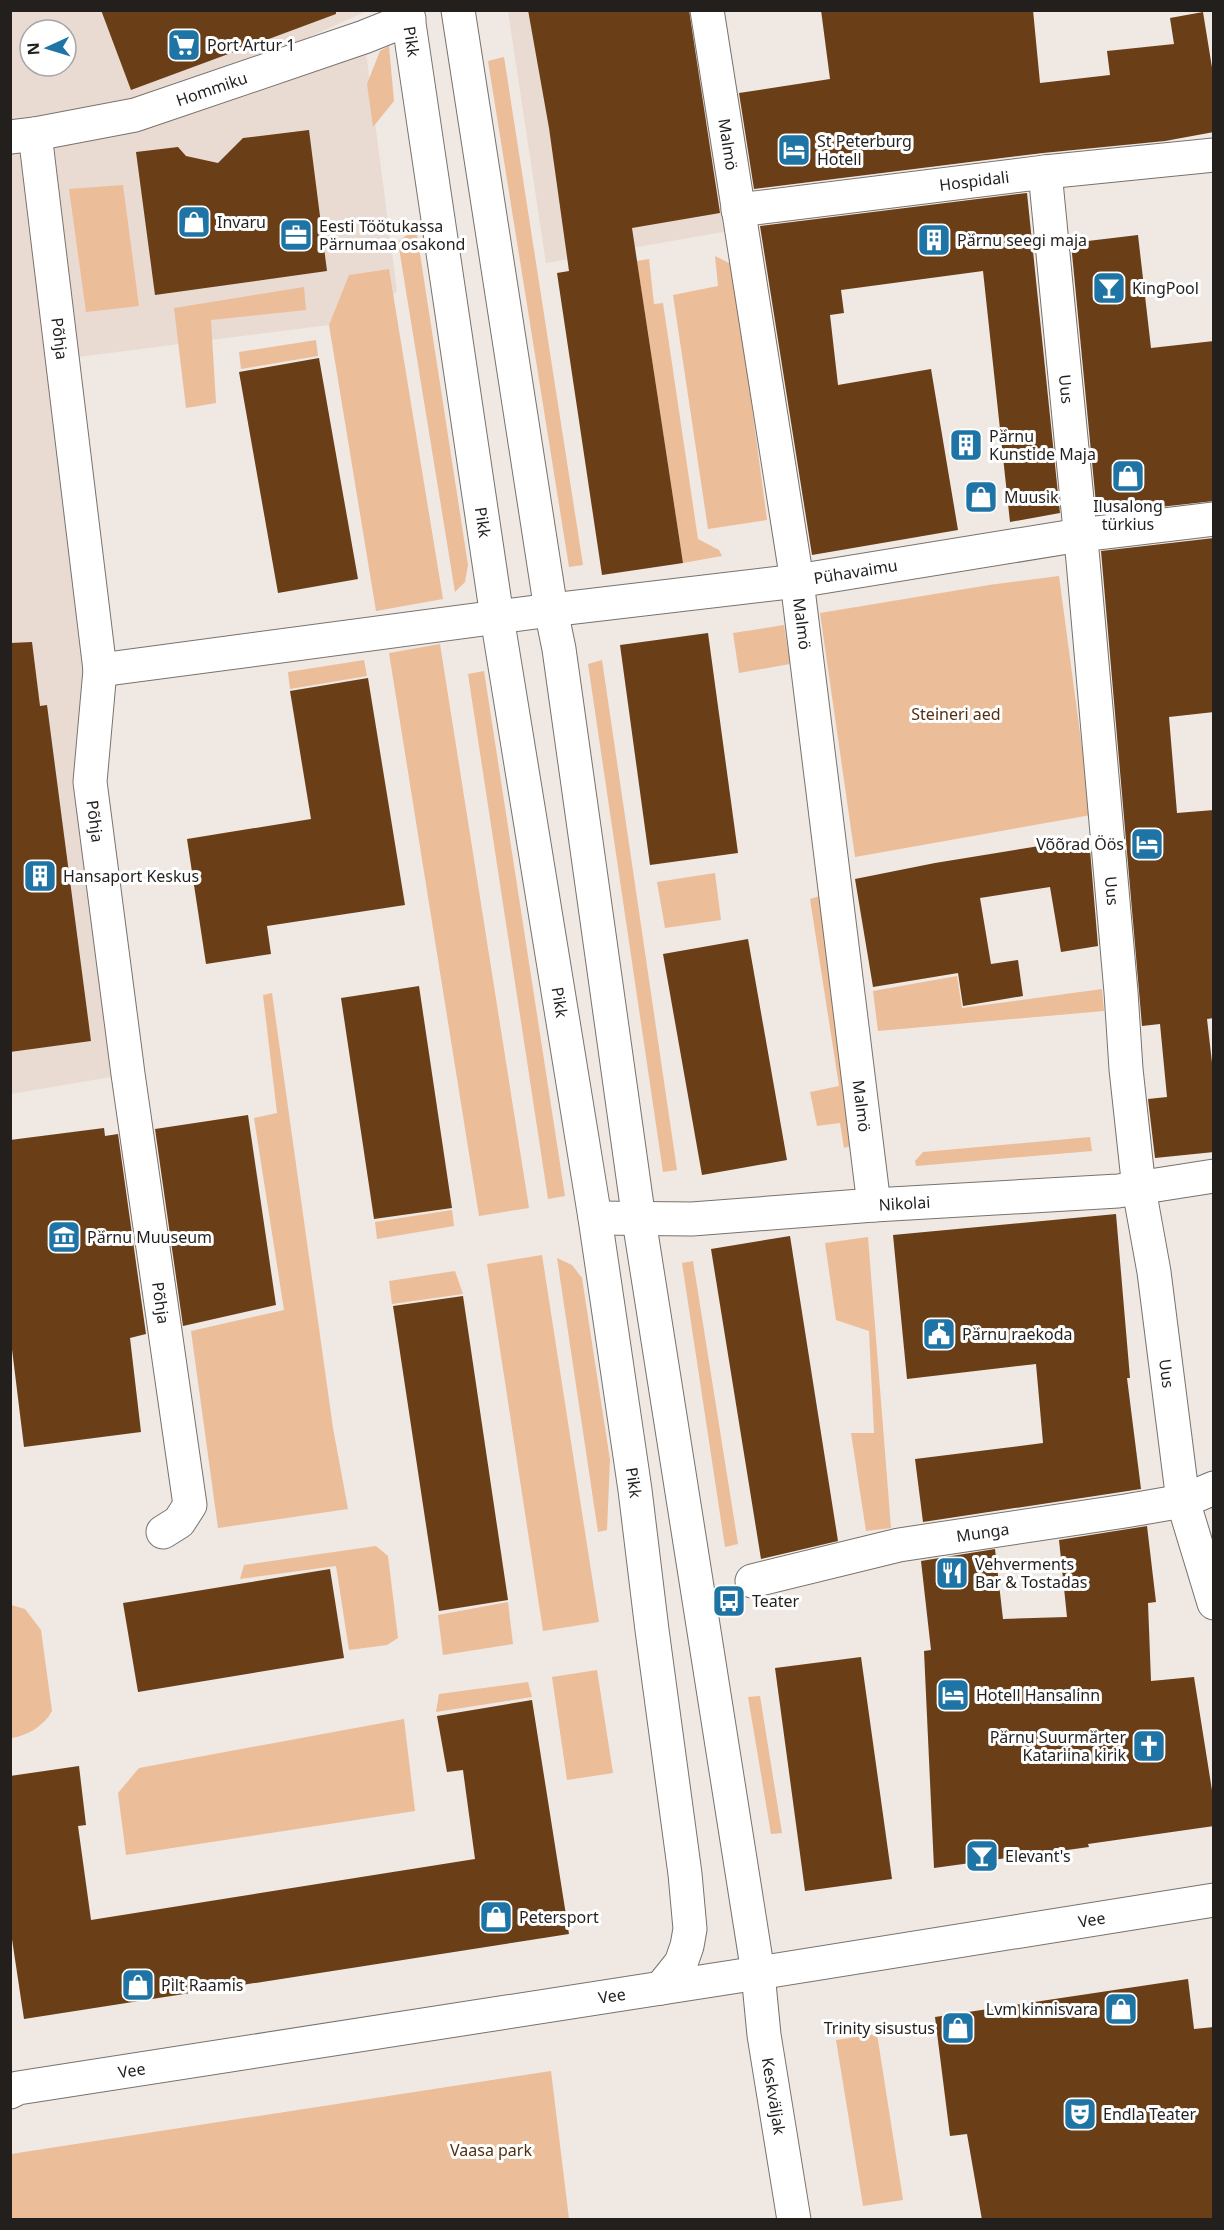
<svg xmlns="http://www.w3.org/2000/svg" width="1224" height="2230" viewBox="0 0 1224 2230" font-family="'Noto Sans',sans-serif">
  <style>
    .built { fill: #e9dbd1; fill-rule: evenodd }
    .green { fill: #ecbd99 }
    .building { fill: #6a3e17 }
    .lines { fill: none; stroke-linecap: round; stroke-linejoin: round }
    .minor-casing { stroke: #78726d; stroke-width: 35 }
    .major-casing { stroke: #78726d; stroke-width: 35 }
    .minor { stroke: #fff; stroke-width: 33 }
    .major { stroke: #fff; stroke-width: 33 }
    .labels { text-anchor: middle; stroke-width: 6; stroke-linejoin: round; paint-order: stroke }
    .street-label { font-size: 16px; fill: #221f1d; stroke: #fff }
    .poi-label { font-size: 16px; fill: #221f1d; stroke: #fff; text-anchor: start }
    .park-label { font-size: 16px; fill: #523011; stroke: #fff }
  </style>
  <rect width="100%" height="100%" fill="#efe8e3"/>
  <!-- built -->
  <path class="built" d="M11 11H367L143 111 364 37 397 292 329 325 62 359 100 670 90 782 128 1074 11 1094ZM30 30H66V66H30Z
    M508 11H707L740 229 546 263Z"/>
  <!-- green -->
  <path class="green" d="M389 46 394 101 373 127 367 84 380 51Z
    M504 57 583 565 569 567 488 61Z
    M123 185 139 306 86 312 69 189Z
    M416 228 468 565 465 582 455 592 398 242Z
    M715 256 733 265 767 520 708 529 673 295 718 286Z
    M649 259 654 304 663 303 698 539 719 550 722 556 683 563 637 261Z
    M389 269 443 599 376 611 329 325 349 275Z
    M304 287 306 310 211 320 216 403 186 408 174 308Z
    M316 340 318 356 241 369 239 352Z
    M1059 576 1091 815 855 857 820 613 989 585Z
    M784 625 790 664 739 673 733 633Z
    M440 644 529 1208 479 1216 389 653Z
    M364 660 367 676 290 689 288 672Z
    M602 660 677 1170 663 1172 588 664Z
    M484 671 565 1196 548 1199 468 674Z
    M715 873 721 920 665 928 657 882Z
    M820 896 855 1145 844 1148 840 1123 817 1126 810 1092 839 1086 810 899Z
    M957 976 962 1008 1102 989 1104 1011 878 1031 873 991Z
    M272 993 333 1428 348 1509 218 1528 191 1331 284 1310 254 1118 277 1113 263 995Z
    M1090 1137 1092 1151 916 1166 915 1161 923 1152Z
    M452 1210 454 1226 377 1239 375 1222Z
    M868 1237 891 1528 866 1531 851 1433H874L869 1331 836 1320 825 1243Z
    M542 1255 599 1622 543 1631 487 1264Z
    M557 1258 572 1265 582 1278 610 1460 607 1530 598 1532Z
    M693 1261 738 1544 725 1547 682 1263Z
    M455 1271 463 1294 392 1304 389 1281Z
    M376 1546 388 1556 398 1638 387 1645 349 1650 336 1566 240 1579 244 1565Z
    M508 1602 513 1644 443 1655 438 1615Z
    M11 1605 25 1609 41 1630 52 1711C44 1726 27 1736 11 1738Z
    M597 1670 613 1773 567 1780 552 1677Z
    M528 1682 532 1697 436 1712 439 1694Z
    M760 1696 782 1833 771 1834 748 1697Z
    M404 1719 415 1811 126 1855 118 1793 139 1768Z
    M877 2034 903 2200 863 2206 836 2040Z
    M551 2071 569 2219H11V2154Z"/>
  <!-- building -->
  <path class="building" d="M101 10H336V14L131 90Z
    M528 10H689L720 213 632 228 683 563 602 575 557 273 569 271 549 128Z
    M821 10H1033L1040 83 1110 75 1107 51 1174 44 1170 18 1203 12 1214 80V132L1165 141 1043 153 754 189 739 93 830 79Z
    M309 130 327 271 155 295 136 152 178 147 186 156 218 163 243 138Z
    M1027 193 1060 513 1010 522 983 271 841 290 844 313 830 315 838 385 931 369 958 530 812 555 760 226Z
    M1138 235 1151 348 1214 341V501L1097 514 1071 243Z
    M319 358 358 579 278 593 239 372Z
    M1214 538V712L1169 717 1177 813 1214 810V1018L1207 1019 1214 1080V1152L1155 1158 1148 1099 1167 1097 1160 1024 1142 1026 1101 551Z
    M708 633 738 853 650 865 620 645Z
    M32 642 40 706 47 705 91 1041 10 1052V643Z
    M368 678 405 905 267 926 271 954 206 964 187 839 311 819 290 691Z
    M1089 838 1098 946 1061 952 1050 887 980 898 991 964 1018 960 1023 996 963 1006 958 973 873 987 855 879 935 863Z
    M748 939 787 1160 702 1175 663 954Z
    M419 986 452 1208 374 1219 341 998Z
    M248 1115 276 1305 183 1326 155 1129Z
    M104 1128 105 1136 118 1134 146 1334 130 1338 141 1432 24 1447 10 1333V1140Z
    M1116 1214 1130 1378H1127L1141 1489 923 1522 915 1459 1043 1443 1036 1364 907 1379 893 1235Z
    M790 1236 838 1541 761 1559 711 1249Z
    M463 1296 508 1600 439 1611 393 1306Z
    M1147 1526 1156 1602 1148 1603 1151 1681 1194 1677 1214 1803V1826L1088 1844 1089 1847 934 1868 924 1651 931 1650 921 1561 995 1549 1003 1619 1067 1617 1059 1540Z
    M330 1569 344 1658 138 1692 123 1603Z
    M861 1657 892 1879 805 1891 775 1668Z
    M532 1700 569 1934 24 2019 10 1926V1776L79 1766 86 1825 78 1826 91 1920 475 1859 463 1770 447 1772 437 1716Z
    M1188 1979 1194 2029 1214 2027V2220H982L967 2134 950 2136 935 2017Z"/>
  <g class="lines">
    <!-- minor casing -->
    <g class="minor-casing">
      <g id="minor">
        <path id="s1" d="M707 10 797 581 874 1205"/>
        <path id="s2" d="M35 134 100 670 90 782 128 1074 190 1505 179 1522 163 1532"/>
        <path id="s3" d="M10 137 35 134 135 115 364 37 409 19"/>
        <path id="s4" d="M1045 172 1083 561 1121 992 1126 1069 1139 1189 1154 1272 1183 1501 1214 1603"/>
        <path id="s5" d="M738 210 1045 172 1214 155"/>
        <path id="s6" d="M100 670 551 610 797 581 1080 535 1214 519"/>
        <path id="s7" d="M595 1218 692 1219 874 1205 1118 1191 1214 1176"/>
        <path id="s8" d="M752 1581 899 1545 1125 1511 1183 1501 1214 1488"/>
        <path id="s9" d="M758 1973 1214 1900"/>
      </g>
    </g>
    <!-- major casing -->
    <g class="major-casing">
      <g id="major">
        <path id="s10" d="M407 10 497 617 595 1218 635 1490 652 1630 685 1874 690 1929 687 1946 681 1963 661 1988"/>
        <path id="s11" d="M458 10 551 610 559 649 639 1220 758 1973 764 2035 794 2220"/>
        <path id="s12" d="M10 2092 18 2088 758 1973"/>
      </g>
    </g>
    <!-- minor -->
    <use href="#minor" class="minor"/>
    <!-- major -->
    <use href="#major" class="major"/>
  </g>
  <!-- icons -->
  <defs>
    <g id="supermarket-square" transform="scale(1.725)"><rect x="-9" y="-9" width="18" height="18" rx="4" fill="#1e74a4" stroke="#fff"/><path d="M-6-5.5h2.5l.6 2H6L4.5 2H-2.5L-4.4-4H-6ZM-1.5 3.2a1.3 1.3 0 1 0 .1 0ZM3 3.2a1.3 1.3 0 1 0 .1 0Z" fill="#fff"/></g>
    <g id="hotel-square" transform="scale(1.725)"><rect x="-9" y="-9" width="18" height="18" rx="4" fill="#1e74a4" stroke="#fff"/><path d="M-6-4.5h1.5V1H6V5H4.5V3h-9V5H-6ZM-4 0a1.8 1.8 0 1 1 3.6 0ZM.5 0V-2.5h3Q6-2.5 6 0Z" fill="#fff"/></g>
    <g id="shop-square" transform="scale(1.725)"><rect x="-9" y="-9" width="18" height="18" rx="4" fill="#1e74a4" stroke="#fff"/><path d="M-5-2.5h2.3a2.7 3.5 0 0 1 5.4 0H5L5.5 6h-11ZM-1.5-2.5h3a1.5 2.3 0 0 0-3 0Z" fill="#fff"/></g>
    <g id="office-square" transform="scale(1.725)"><rect x="-9" y="-9" width="18" height="18" rx="4" fill="#1e74a4" stroke="#fff"/><path d="M-6-3h4V-5.5h4V-3h4V5H-6ZM-1-4.5V-3h2v-1.5ZM-6 0V1H6V0Z" fill="#fff"/></g>
    <g id="building-square" transform="scale(1.725)"><rect x="-9" y="-9" width="18" height="18" rx="4" fill="#1e74a4" stroke="#fff"/><path d="M-4-6H4V6H1V3H-1V6H-4ZM-2.5-4.3h1.7v1.8h-1.7ZM.8-4.3h1.7v1.8H.8ZM-2.5-1h1.7V.8h-1.7ZM.8-1h1.7V.8H.8Z" fill="#fff"/></g>
    <g id="bar-square" transform="scale(1.725)"><rect x="-9" y="-9" width="18" height="18" rx="4" fill="#1e74a4" stroke="#fff"/><path d="M-6-5H6L.8 .8V4.5H3.5V6h-7V4.5H-.8V.8Z" fill="#fff"/></g>
    <g id="museum-square" transform="scale(1.725)"><rect x="-9" y="-9" width="18" height="18" rx="4" fill="#1e74a4" stroke="#fff"/><path d="M0-6L6-3V-2H-6V-3ZM-5-1h2V3h-2ZM-1-1h2V3h-2ZM3-1h2V3H3ZM-6 4H6V6H-6Z" fill="#fff"/></g>
    <g id="civic-square" transform="scale(1.725)"><rect x="-9" y="-9" width="18" height="18" rx="4" fill="#1e74a4" stroke="#fff"/><path d="M-.6-6.5H3V-4.5H.6V-3L4-1V1h2V6H-6V1h2V-1L-.6-3ZM-1.2 2.5V6h2.4V2.5Z" fill="#fff"/></g>
    <g id="restaurant-square" transform="scale(1.725)"><rect x="-9" y="-9" width="18" height="18" rx="4" fill="#1e74a4" stroke="#fff"/><path d="M-5-6h1v4h1v-4h1v4h1v-4h1v5L-1.5 .5V6h-2V.5L-5-1ZM5-6V6H3V1.5H1.5Q1.5-4 5-6Z" fill="#fff"/></g>
    <g id="bus-square" transform="scale(1.725)"><rect x="-9" y="-9" width="18" height="18" rx="4" fill="#1e74a4" stroke="#fff"/><path d="M-5-6H5V4H4V6H2V4H-2V6H-4V4H-5ZM-3.5-4V0h7V-4ZM-3.5 1.2v1.5H-2V1.2ZM2 1.2v1.5H3.5V1.2Z" fill="#fff"/></g>
    <g id="church-square" transform="scale(1.725)"><rect x="-9" y="-9" width="18" height="18" rx="4" fill="#1e74a4" stroke="#fff"/><path d="M-1.2-6h2.4v3.5h3.3v2.4h-3.3V6h-2.4V-.1h-3.3v-2.4h3.3Z" fill="#fff"/></g>
    <g id="theatre-square" transform="scale(1.725)"><rect x="-9" y="-9" width="18" height="18" rx="4" fill="#1e74a4" stroke="#fff"/><path d="M-5-5.5Q0-4 5-5.5V0Q5 5 0 6Q-5 5-5 0ZM-3.3-2.5H-1v1.5H-3.3ZM1-2.5H3.3v1.5H1ZM-2.8 1Q0 5.5 2.8 1Z" fill="#fff"/></g>
  </defs>
  <g fill-rule="evenodd">
    <use href="#supermarket-square" x="184" y="45"/>
    <use href="#hotel-square" x="794" y="150"/>
    <use href="#shop-square" x="194" y="222"/>
    <use href="#office-square" x="296" y="235"/>
    <use href="#building-square" x="934" y="240"/>
    <use href="#bar-square" x="1109" y="288"/>
    <use href="#building-square" x="966" y="445"/>
    <use href="#shop-square" x="1128" y="476"/>
    <use href="#shop-square" x="981" y="497"/>
    <use href="#hotel-square" x="1147" y="844"/>
    <use href="#building-square" x="40" y="876"/>
    <use href="#museum-square" x="64" y="1237"/>
    <use href="#civic-square" x="939" y="1334"/>
    <use href="#restaurant-square" x="952" y="1573"/>
    <use href="#bus-square" x="729" y="1601"/>
    <use href="#hotel-square" x="953" y="1695"/>
    <use href="#church-square" x="1149" y="1746"/>
    <use href="#bar-square" x="982" y="1856"/>
    <use href="#shop-square" x="496" y="1917"/>
    <use href="#shop-square" x="138" y="1985"/>
    <use href="#shop-square" x="1121" y="2009"/>
    <use href="#shop-square" x="958" y="2028"/>
    <use href="#theatre-square" x="1080" y="2114"/>
  </g>
  <g class="labels">
    <!-- street labels -->
    <g class="street-label">
      <text dy="6" stroke="none"><textPath href="#s10" startOffset="32">Pikk</textPath></text>
      <text dy="6" stroke="none"><textPath href="#s3" startOffset="208">Hommiku</textPath></text>
      <text dy="6" stroke="none"><textPath href="#s1" startOffset="136">Malmö</textPath></text>
      <text dy="6" stroke="none"><textPath href="#s5" startOffset="238">Hospidali</textPath></text>
      <text dy="6" stroke="none"><textPath href="#s2" startOffset="206">Põhja</textPath></text>
      <text dy="6" stroke="none"><textPath href="#s4" startOffset="218">Uus</textPath></text>
      <text dy="6" stroke="none"><textPath href="#s10" startOffset="518">Pikk</textPath></text>
      <text dy="6" stroke="none"><textPath href="#s6" startOffset="762">Pühavaimu</textPath></text>
      <text dy="6" stroke="none"><textPath href="#s1" startOffset="621">Malmö</textPath></text>
      <text dy="6" stroke="none"><textPath href="#s2" startOffset="692">Põhja</textPath></text>
      <text dy="6" stroke="none"><textPath href="#s4" startOffset="722">Uus</textPath></text>
      <text dy="6" stroke="none"><textPath href="#s10" startOffset="1004">Pikk</textPath></text>
      <text dy="6" stroke="none"><textPath href="#s1" startOffset="1107">Malmö</textPath></text>
      <text dy="6" stroke="none"><textPath href="#s7" startOffset="310">Nikolai</textPath></text>
      <text dy="6" stroke="none"><textPath href="#s2" startOffset="1178">Põhja</textPath></text>
      <text dy="6" stroke="none"><textPath href="#s4" startOffset="1208">Uus</textPath></text>
      <text dy="6" stroke="none"><textPath href="#s10" startOffset="1490">Pikk</textPath></text>
      <text dy="6" stroke="none"><textPath href="#s8" startOffset="236">Munga</textPath></text>
      <text dy="6" stroke="none"><textPath href="#s9" startOffset="338">Vee</textPath></text>
      <text dy="6" stroke="none"><textPath href="#s12" startOffset="610">Vee</textPath></text>
      <text dy="6" stroke="none"><textPath href="#s12" startOffset="124">Vee</textPath></text>
      <text dy="6" stroke="none"><textPath href="#s11" startOffset="2110">Keskväljak</textPath></text>
    </g>
    <!-- poi labels -->
    <g class="poi-label">
      <text x="207" y="51">Port Artur 1</text>
      <text x="817" y="147">St Peterburg<tspan x="817" dy="18">Hotell</tspan></text>
      <text x="217" y="228">Invaru</text>
      <text x="319" y="232">Eesti Töötukassa<tspan x="319" dy="18">Pärnumaa osakond</tspan></text>
      <text x="957" y="246">Pärnu seegi maja</text>
      <text x="1132" y="294">KingPool</text>
      <text x="989" y="442">Pärnu<tspan x="989" dy="18">Kunstide Maja</tspan></text>
      <text x="1004" y="503">Muusik</text>
      <text x="1128" y="512" text-anchor="middle">Ilusalong<tspan x="1128" dy="18">türkius</tspan></text>
      <text x="1124" y="850" text-anchor="end">Võõrad Öös</text>
      <text x="63" y="882">Hansaport Keskus</text>
      <text x="87" y="1243">Pärnu Muuseum</text>
      <text x="962" y="1340">Pärnu raekoda</text>
      <text x="975" y="1570">Vehverments<tspan x="975" dy="18">Bar &amp; Tostadas</tspan></text>
      <text x="752" y="1607">Teater</text>
      <text x="976" y="1701">Hotell Hansalinn</text>
      <text x="1126" y="1743" text-anchor="end">Pärnu Suurmärter<tspan x="1126" dy="18">Katariina kirik</tspan></text>
      <text x="1005" y="1862">Elevant's</text>
      <text x="519" y="1923">Petersport</text>
      <text x="161" y="1991">Pilt Raamis</text>
      <text x="1098" y="2015" text-anchor="end">Lvm kinnisvara</text>
      <text x="935" y="2034" text-anchor="end">Trinity sisustus</text>
      <text x="1103" y="2120">Endla Teater</text>
    </g>
    <!-- park labels -->
    <g class="park-label">
      <text x="956" y="720">Steineri aed</text>
      <text x="491" y="2156">Vaasa park</text>
    </g>
  </g>
  <!-- border -->
  <rect width="1224" height="2230" fill="none" stroke="#221f1d" stroke-width="24"/>
  <!-- north arrow -->
  <g transform="translate(48 48) rotate(266)"><circle r="28" fill="#ffffff" stroke="#a7a5a5" stroke-width="1.5"/>
  <path d="M0-4.5L10 22L0 15L-10 22Z" fill="#1e74a4"/>
  <text y="-9" font-size="16" font-weight="bold" text-anchor="middle" fill="#221f1d">N</text>
  </g>
</svg>
